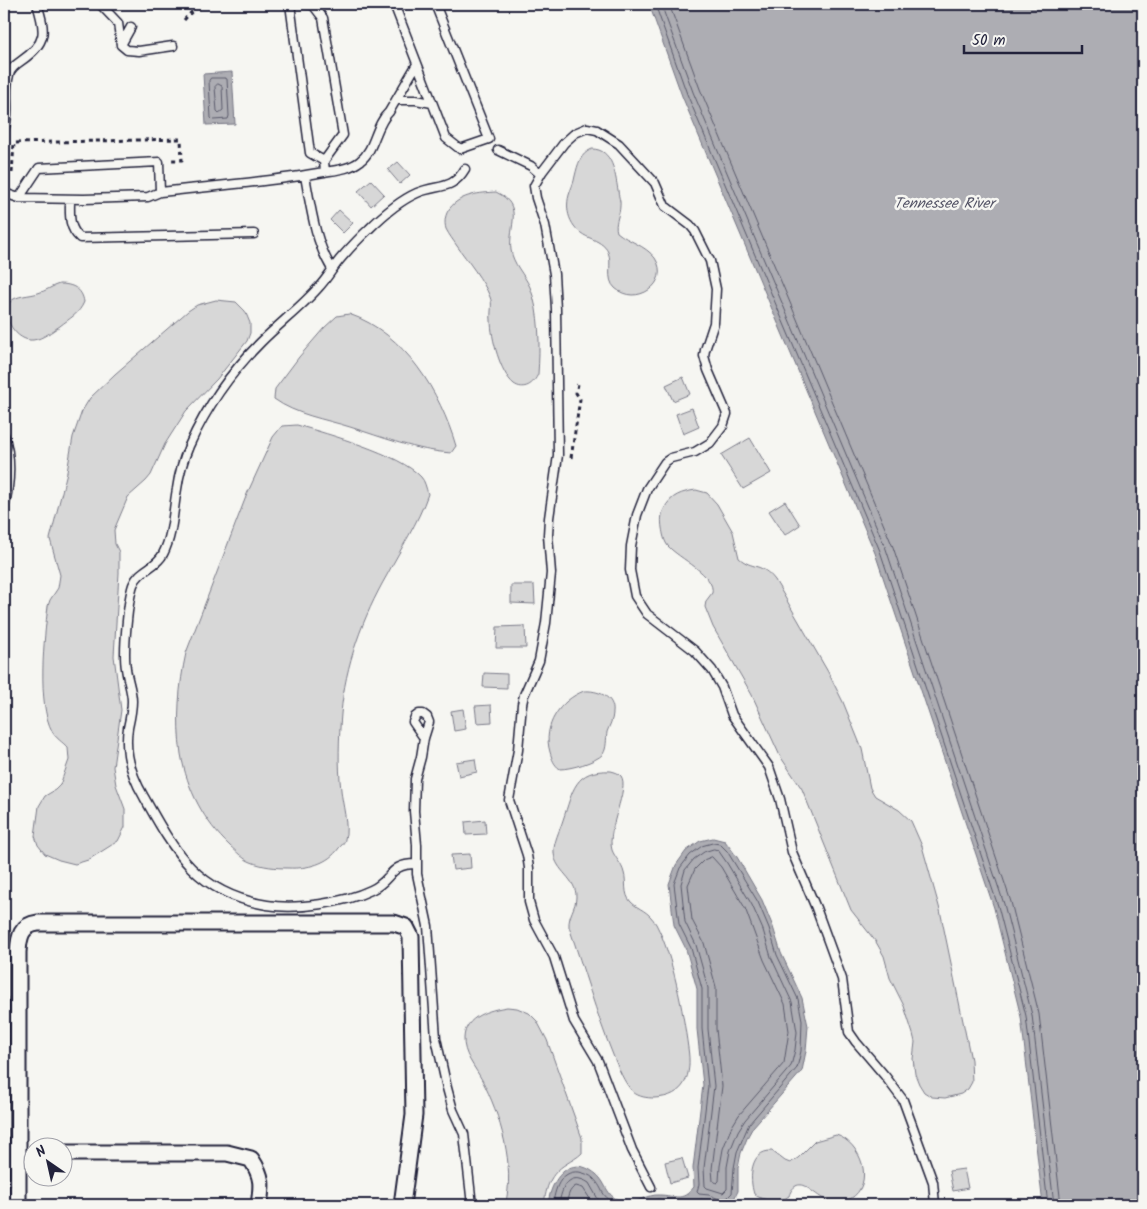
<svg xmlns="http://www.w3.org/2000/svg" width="1147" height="1209" viewBox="0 0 1147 1209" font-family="Kalam,sans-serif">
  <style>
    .green { fill: #d7d7d7; stroke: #7c7c89 }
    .water { fill: #adadb3; stroke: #757583 }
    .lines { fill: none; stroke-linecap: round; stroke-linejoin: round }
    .shore { stroke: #5a5a6b; stroke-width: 1 }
    .lane-casing { stroke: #22223b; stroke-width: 11 }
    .street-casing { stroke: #22223b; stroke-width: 19 }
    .path { stroke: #22223b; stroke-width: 3; stroke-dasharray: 4 4; stroke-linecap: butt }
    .lane { stroke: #f6f6f2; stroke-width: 8 }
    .street { stroke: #f6f6f2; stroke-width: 15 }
    .labels { text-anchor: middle; stroke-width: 5; stroke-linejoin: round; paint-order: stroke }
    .water-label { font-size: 15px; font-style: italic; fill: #535365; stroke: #f6f6f2 }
  </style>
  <rect width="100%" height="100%" fill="#f6f6f2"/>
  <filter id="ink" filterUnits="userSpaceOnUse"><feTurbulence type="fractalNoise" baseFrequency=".02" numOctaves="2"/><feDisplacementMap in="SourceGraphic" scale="10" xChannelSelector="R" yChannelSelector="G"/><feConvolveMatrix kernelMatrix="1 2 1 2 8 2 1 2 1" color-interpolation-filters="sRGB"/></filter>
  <g filter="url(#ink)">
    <!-- green -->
    <path class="green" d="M592 149C613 149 615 174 618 190 618 196 621 201 620 206 620 215 614 223 617 232 629 242 645 245 655 258 672 284 635 307 615 288 605 279 613 263 608 252 605 245 597 241 590 238 572 231 564 213 569 195 571 188 574 183 575 176 578 164 580 154 592 149Z
      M398 162 410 175 400 184 388 170Z
      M371 180 384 194 371 206 358 191Z
      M496 192C525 206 508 226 511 250 513 264 524 274 530 287 540 312 540 347 538 374 534 384 524 391 514 384 500 373 491 337 491 320 490 312 493 304 490 297 484 281 467 260 457 246 453 240 449 235 446 229 444 222 445 214 450 208 461 194 480 193 496 192Z
      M339 210 353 223 343 233 330 220Z
      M59 284C72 284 82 288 84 302 79 314 70 318 60 326 52 331 43 339 33 340 17 342 0 317 10 302 16 295 30 296 38 293 46 291 52 286 59 284Z
      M216 300 236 302 245 311 250 323V333L247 341 217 379 186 411 165 444 151 475 146 481 128 497 114 530 115 544 119 552V573L114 656 121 710 113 767 116 785 125 809V827L118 841 88 860 75 864 59 860 45 854 38 845 35 836 39 806 45 796 55 790 60 785 69 760 68 748C63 742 55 738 52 731 37 703 44 638 48 606L50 600 58 588 60 575 50 539 67 472 73 437 82 411 90 398 115 374 188 311 197 305Z
      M349 314C405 333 440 392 456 446L451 453C417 451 382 437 350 427 325 419 296 415 274 399L275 389 299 357 324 328 337 316Z
      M683 377 690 394 673 401 666 385Z
      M692 408 699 427 683 434 676 414Z
      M297 425C328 434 400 454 421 477 425 481 426 488 428 494 418 523 401 548 387 575 363 617 345 665 341 714 339 738 338 765 341 790 342 803 349 826 345 839 345 842 341 846 339 848 328 864 307 869 288 868 276 868 263 867 251 862 243 859 237 852 230 846 204 822 187 789 181 754 176 721 179 685 186 653L247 494 273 437 282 426Z
      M750 438 771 473 743 489 721 455Z
      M696 490 707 493 717 504 733 532 739 558C753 570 761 562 775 580L828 672 843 702 862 749 870 788 875 796 899 810 911 821 922 846 940 910 971 1060 972 1082 968 1089 961 1094 945 1098 932 1097 924 1092 919 1084 915 1074 913 1059 915 1042 913 1034 904 1006 890 978 884 956 876 942 851 910 802 789 780 756 752 695 713 627 705 607 706 601 712 593C716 575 678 558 668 546 664 541 663 534 662 528 661 521 661 515 664 509 671 495 682 492 696 490Z
      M785 501 800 525 785 535 769 511Z
      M511 585H534L535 604 511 603Z
      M525 626 526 648H496L497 627Z
      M484 673 507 674V688L483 687Z
      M584 691C597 690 615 696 613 713 613 720 609 726 607 732 606 739 607 748 603 754 596 762 570 769 560 769 554 765 552 759 550 752 542 726 560 700 584 691Z
      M491 705 492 722 477 723 475 706Z
      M463 709 466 729 454 731 451 711Z
      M475 759 477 772 459 776 456 762Z
      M611 771C615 772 619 773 621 776 630 788 606 830 612 850 615 858 622 864 624 873 627 882 623 894 631 902 639 910 648 910 656 924 673 956 683 1011 688 1048 692 1075 686 1097 654 1098 647 1098 639 1097 633 1092 624 1083 618 1067 613 1055 596 1013 584 970 569 927 568 915 576 908 576 897 577 879 555 871 554 853 553 843 560 830 563 820 573 791 574 769 611 771Z
      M485 820 486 834 466 835 465 822Z
      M470 854 471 868 453 870 451 855Z
      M507 1007 517 1008 529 1013 537 1021 547 1040 582 1138V1153C577 1158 572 1160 566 1164 550 1174 546 1187 544 1205H505C516 1167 500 1114 482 1080 475 1067 463 1054 464 1038 465 1016 489 1010 507 1007Z
      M836 1135C861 1142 876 1184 850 1199 829 1209 821 1196 806 1187 797 1181 791 1189 789 1196 781 1203 761 1201 754 1194 749 1178 750 1150 772 1151L785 1161 790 1163 798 1158 815 1141Z
      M682 1158 688 1178 670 1183 665 1162Z
      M964 1169 968 1188 953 1191 949 1171Z"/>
    <!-- water -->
    <path class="water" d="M649 4H1143V1205H1043L1021 1017 994 908 875 553 682 96Z
      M232 72 235 124 206 125 203 74Z
      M713 838 725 841 737 857 762 900 773 927 781 953 802 998 808 1026 806 1051 802 1071 753 1127 748 1136 741 1153 738 1168V1191L733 1201 725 1204 701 1199 688 1205H548C550 1181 569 1152 596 1174 608 1184 605 1198 625 1202 637 1204 648 1194 659 1195 676 1195 681 1203 694 1187L693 1168 703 1085 697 1029V989L686 949 674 925 669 884 676 865 686 851 700 841Z"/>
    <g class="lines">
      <!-- shore -->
      <path class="shore" d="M655 4 687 94 880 551 998 906 1026 1016 1048 1205
        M661 4 693 92 886 549 1004 904 1032 1015 1054 1205
        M669 4 700 89 893 547 1011 902 1039 1014 1061 1205
        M211 78H225L227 79 229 116 228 119 213 120 211 118 209 81Z
        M218 84 222 86 223 110 219 113 217 111 215 87Z
        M713 843 720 844 727 851 758 902 769 928 777 955 798 999 802 1020 801 1051 797 1068 749 1124 737 1152 734 1168 732 1193 724 1201 709 1195 699 1194 697 1192 699 1184 698 1168 708 1086 702 1029V989L691 948 679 924 674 884 680 868 690 855 702 846Z
        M714 849 718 850 727 863 752 905 763 930 771 957 792 1002 797 1032 795 1050 791 1066 745 1120 738 1131 730 1151 727 1167V1189L723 1193 707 1188 705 1186 704 1168 714 1086 708 1029V988L696 945 685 922 681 884 685 870 694 859 704 852Z
        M712 857 721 867 745 908 764 960 785 1004 789 1031 784 1063 739 1115 731 1128 723 1149 720 1166 719 1181 717 1183 713 1181 712 1169 722 1086 716 1029V987L704 943 692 920 688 885 695 869 704 860Z
        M553 1205C554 1191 560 1170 579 1172 584 1173 590 1175 593 1178 606 1191 598 1196 620 1205
        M559 1205C561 1188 569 1170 589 1183L598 1199 605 1205
        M567 1205C567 1198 569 1189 576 1186L583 1188 594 1205
        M639 1205 658 1199 674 1202 685 1201 688 1205"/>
      <!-- lane casing -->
      <g class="lane-casing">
        <path id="lane" d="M100 4 118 23 121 45 127 50 139 51 173 46
          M290 4 310 153 324 161
          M306 4 313 5 323 18 343 135 324 161 325 172
          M394 4 446 138 460 149 489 139 435 4
          M121 45 131 27
          M396 100H416L432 103
          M4 130C11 112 4 93 9 75 10 69 15 65 21 61 47 43 46 32 37 4
          M498 150 531 166 540 174
          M305 176C311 208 315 242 332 269
          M4 193 19 198 84 199 148 197 160 192
          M19 198 39 168 159 162 160 192C215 186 270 182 324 172 336 170 350 169 360 161 375 150 375 125 389 112L417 64
          M70 200C70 214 68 227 80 238L254 234
          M4 435C12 459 10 484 4 508
          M424 738 413 722 415 717 419 714H423L427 717 429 722 424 738 421 757 415 779 414 811 417 845V874L428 926 436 1038 447 1088 453 1110 464 1134 472 1205
          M416 864C388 864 393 880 371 890 344 903 296 910 267 905 198 894 175 853 144 797 131 775 124 753 128 728 130 719 132 710 132 701 132 690 127 679 126 668 123 652 128 600 133 585 139 569 156 568 163 554 173 535 173 510 177 489 179 474 183 460 189 446 206 408 232 371 261 342 280 323 301 307 318 288 327 279 333 267 342 257 350 248 359 238 369 229 383 215 399 201 417 193 438 184 452 191 465 169
          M651 1187 632 1150 598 1061 574 1021 554 957 534 920 529 902V868L527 855 509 800 518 750 522 704 524 695 539 661 546 623 551 573 548 535 549 518 558 455 556 309 554 274 545 225 536 198 534 186 542 172 564 143 575 133 587 128 597 130 619 144 655 183 665 206 690 225 695 231 710 261 716 289 714 323 705 350 704 356 708 370 727 414 723 426 710 443 695 452 671 458 665 462 647 489 637 515 631 546 630 570 635 596 647 614 695 651 712 670 722 687 732 715 769 767 780 799 792 852 816 908 842 979 849 1032 856 1042 885 1076 903 1100 933 1182 935 1205"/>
      </g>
      <!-- street casing -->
      <g class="street-casing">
        <path id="street" d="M62 1153H227L251 1159C263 1177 262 1185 259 1205
          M18 1205V952C19 937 21 925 38 923H394L406 927 411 937 414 1115 402 1205"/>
      </g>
      <!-- path -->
      <path class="path" d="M184 20 199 4
        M4 173H12L14 143 181 139 182 160H169
        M571 458 580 399 576 393 578 384"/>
      <!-- lane -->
      <use href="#lane" class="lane"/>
      <!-- street -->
      <use href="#street" class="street"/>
    </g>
  </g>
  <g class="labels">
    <!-- water labels -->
    <g class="water-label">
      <text x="944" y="208">Tennessee River</text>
    </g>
  </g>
  <!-- margin -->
  <rect width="1147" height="1209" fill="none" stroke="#f6f6f2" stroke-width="20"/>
  <rect x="10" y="10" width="1127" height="1189" fill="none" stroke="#22223b" stroke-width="2" filter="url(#ink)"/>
  <!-- north arrow -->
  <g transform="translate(48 1162) rotate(326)"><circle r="24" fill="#f6f6f2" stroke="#a1a1a9"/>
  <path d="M0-4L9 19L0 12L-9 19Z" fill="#22223b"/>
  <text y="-8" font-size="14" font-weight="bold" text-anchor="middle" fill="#22223b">N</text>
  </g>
  <!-- scale -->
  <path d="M964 45v8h118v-8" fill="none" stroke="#22223b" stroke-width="2.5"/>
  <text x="972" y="45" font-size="15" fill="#22223b" stroke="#f6f6f2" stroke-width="4" paint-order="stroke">50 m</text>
</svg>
